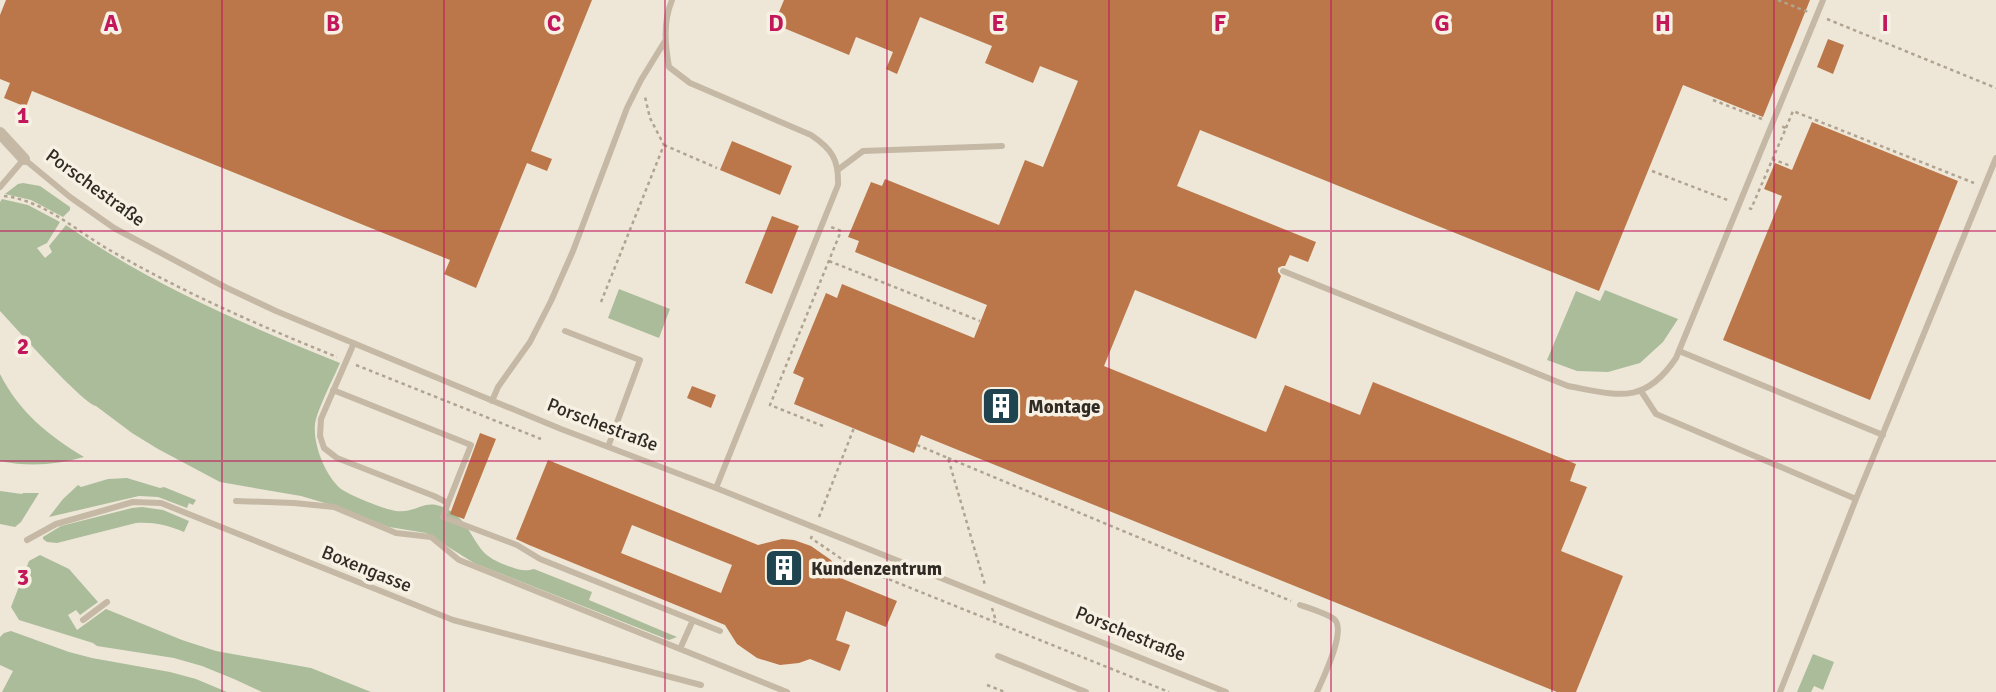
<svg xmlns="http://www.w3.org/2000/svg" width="1996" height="692" viewBox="0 0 1996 692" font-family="Signika,sans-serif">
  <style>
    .green { fill: #abbc9a }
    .building { fill: #bb7749; fill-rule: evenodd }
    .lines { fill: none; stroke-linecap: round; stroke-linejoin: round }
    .path { stroke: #b0a390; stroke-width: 2.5; stroke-dasharray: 3.5 3.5; stroke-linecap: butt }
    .service { stroke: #c5b9a5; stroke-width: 6 }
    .minor { stroke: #c5b9a5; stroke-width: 12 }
    .grid { fill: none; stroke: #c2185b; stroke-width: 2; stroke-opacity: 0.55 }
    .labels { text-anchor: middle; stroke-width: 7; stroke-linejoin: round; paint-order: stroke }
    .street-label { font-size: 19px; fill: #312b26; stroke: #f7f1e4 }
    .poi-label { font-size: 19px; font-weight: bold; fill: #312b26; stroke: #f7f1e4; text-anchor: start }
    .grid-label { font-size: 23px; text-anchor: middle; font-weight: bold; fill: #c2185b; stroke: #f7f1e4; stroke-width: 7; stroke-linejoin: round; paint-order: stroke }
  </style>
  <rect width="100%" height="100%" fill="#eee7d8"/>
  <!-- green -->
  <path class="green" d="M23 183 40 186 70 207V210L63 217 31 200 5 194 18 184Z
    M2 199 28 205 60 222 47 243 37 248 45 258 52 252 49 246 66 225C150 284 245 325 340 363 334 377 317 410 315 424 313 445 325 475 341 489 352 496 383 509 396 511 419 514 425 494 452 512 467 522 471 536 481 549 488 558 498 562 508 566 517 569 524 572 534 569L592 592 589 600 677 637 669 640 474 563 426 533 389 527 335 506 301 496 220 482 158 449 132 433 96 406C81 402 16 328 0 311V202Z
    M619 289 670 309 659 338 608 318Z
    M1605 290 1678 319 1663 342 1640 363 1608 372 1577 371 1547 360 1576 291 1600 301Z
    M0 374C19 412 49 436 84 457 56 465 29 467 0 461Z
    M127 478 160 488 164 487 196 500 193 505 189 503 187 508 158 497 139 496 49 517 63 499 78 485 81 487 108 479Z
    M0 491 22 494 23 493H39L21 522 15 527 0 524Z
    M142 507 163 510 189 521 184 532C167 525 154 522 136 523L57 543 47 542 43 539V537L61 526 132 508Z
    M40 555 69 569 98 602 80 615 76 610 68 615 77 630 106 609 182 640 216 651 311 668 371 692H262L234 679 202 666 174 658 97 646 93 643 19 620 11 607 29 561Z
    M11 631 69 652 92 658 170 672 196 679 227 692H2L13 671 0 665V637L4 633Z
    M1813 654 1834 662 1823 690 1814 686 1811 692H1797Z"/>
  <!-- building -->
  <path class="building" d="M6 0H592L531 151 552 159 547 171 527 163 476 288 444 274 450 260 32 91 26 107 4 98 10 83 0 79V15Z
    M784 0H1810L1763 117 1683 85 1599 291 1200 130 1177 186 1316 242 1308 262 1290 255 1285 266H1282L1278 268V272L1281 276 1256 339 1135 290 1104 366 1266 432 1285 385 1360 415 1373 382 1576 464 1570 481 1587 487 1561 551 1623 576 1576 692H1557L921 435 914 453 794 404 804 378 793 373 826 293 837 298 842 284 974 338 987 305 855 252 859 241 848 237 871 182 882 186 885 179 999 225 1025 160 1043 167 1078 81 1040 66 1033 83 985 63 992 46 920 17 897 74 886 69 893 52 856 37 849 55 774 24Z
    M1828 39 1844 45 1833 74 1817 67Z
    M1812 122 1958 181 1870 400 1723 340 1782 196 1764 189 1775 163 1792 170Z
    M732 141 792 166 780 195 720 170Z
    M772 216 799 226 772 294 745 283Z
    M692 386 716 395 711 408 687 398Z
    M480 433 496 439 464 519 450 514Z
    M548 460 758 545 782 539 794 540 811 546 831 560 843 579 897 601 886 627 846 611 836 640 850 645 840 671 810 659 799 663 780 665 757 658 737 644 725 625 529 545 516 539ZM632 525 732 565 721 593 621 553Z"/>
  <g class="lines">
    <!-- path -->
    <path class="path" d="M1778 0 1808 12
      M1827 19 1996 88
      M1713 100 1762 119
      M1786 128 1793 111 1974 183
      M664 145 717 168
      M1772 159 1791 166
      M1652 171 1730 201
      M4 196C46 201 77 232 113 252 185 293 260 326 337 357
      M1749 208 1751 209 1786 128 1781 126
      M829 261 980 321
      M601 302 664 145 650 118 645 97
      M356 365 541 439
      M823 426 770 405 841 231 831 227
      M917 445 948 458 985 585
      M948 458 1291 601
      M819 517 854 428
      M812 536 811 538 846 562 1169 692
      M992 608 996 621
      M987 685 1005 692"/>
    <!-- service -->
    <path class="service" d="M672 0C663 22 665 44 669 67L690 83 811 135C832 149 839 160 838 185L716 488
      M839 169 863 151 1002 146
      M0 187 24 159 70 197 114 228 225 287 276 311 561 429 716 488 1226 692
      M1283 271 1568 386C1617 395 1644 406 1676 358L1823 0
      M565 331 640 360 608 447
      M354 343 321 419 320 436 324 448 337 458 434 496 448 503 443 517 517 545 540 559 720 631
      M1679 351 1883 435
      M333 390 471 445 448 503
      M1641 391 1656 414 1856 499
      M492 401 498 387 530 342 551 301 573 251 627 108 641 80 665 41
      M236 501 294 503 334 507 396 533 431 537 459 560 787 692
      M27 540 56 524 133 502 161 503 453 620 701 685
      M1300 605C1309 608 1329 614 1335 620 1346 632 1323 678 1317 692
      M83 620 107 602
      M680 649 693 620
      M998 656 1086 692
      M1780 692 1856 499 1996 158"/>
    <!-- minor -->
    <path class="minor" d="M0 133 24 159"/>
  </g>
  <!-- grid -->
  <path class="grid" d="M222 0V692M444 0V692M665 0V692M887 0V692M1109 0V692M1331 0V692M1552 0V692M1774 0V692M0 231H1996M0 461H1996"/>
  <!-- icons -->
  <defs>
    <g id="building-square" transform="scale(2.0125)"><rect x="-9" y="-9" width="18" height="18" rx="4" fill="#1f444f" stroke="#f7f1e4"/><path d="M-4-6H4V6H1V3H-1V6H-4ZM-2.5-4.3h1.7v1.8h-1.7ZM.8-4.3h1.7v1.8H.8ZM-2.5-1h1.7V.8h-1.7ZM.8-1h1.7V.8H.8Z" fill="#fff"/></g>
  </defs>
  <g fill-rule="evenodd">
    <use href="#building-square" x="1001" y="406"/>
    <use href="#building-square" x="784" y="568"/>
  </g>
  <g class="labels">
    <!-- street labels -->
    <g class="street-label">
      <text transform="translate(96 187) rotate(36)" y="7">Porschestraße</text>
      <text transform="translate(603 424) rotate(21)" y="7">Porschestraße</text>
      <text transform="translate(367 568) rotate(22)" y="7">Boxengasse</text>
      <text transform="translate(1131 633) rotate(22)" y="7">Porschestraße</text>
    </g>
    <!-- poi labels -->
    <g class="poi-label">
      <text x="1028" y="413">Montage</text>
      <text x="811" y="575">Kundenzentrum</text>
    </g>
  </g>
  <g class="grid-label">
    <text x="111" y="31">A</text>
    <text x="333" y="31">B</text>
    <text x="554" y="31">C</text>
    <text x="776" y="31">D</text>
    <text x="998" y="31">E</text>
    <text x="1220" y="31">F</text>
    <text x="1442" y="31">G</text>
    <text x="1663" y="31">H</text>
    <text x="1885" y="31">I</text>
    <text x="23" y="123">1</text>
    <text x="23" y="354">2</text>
    <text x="23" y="585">3</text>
  </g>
</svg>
